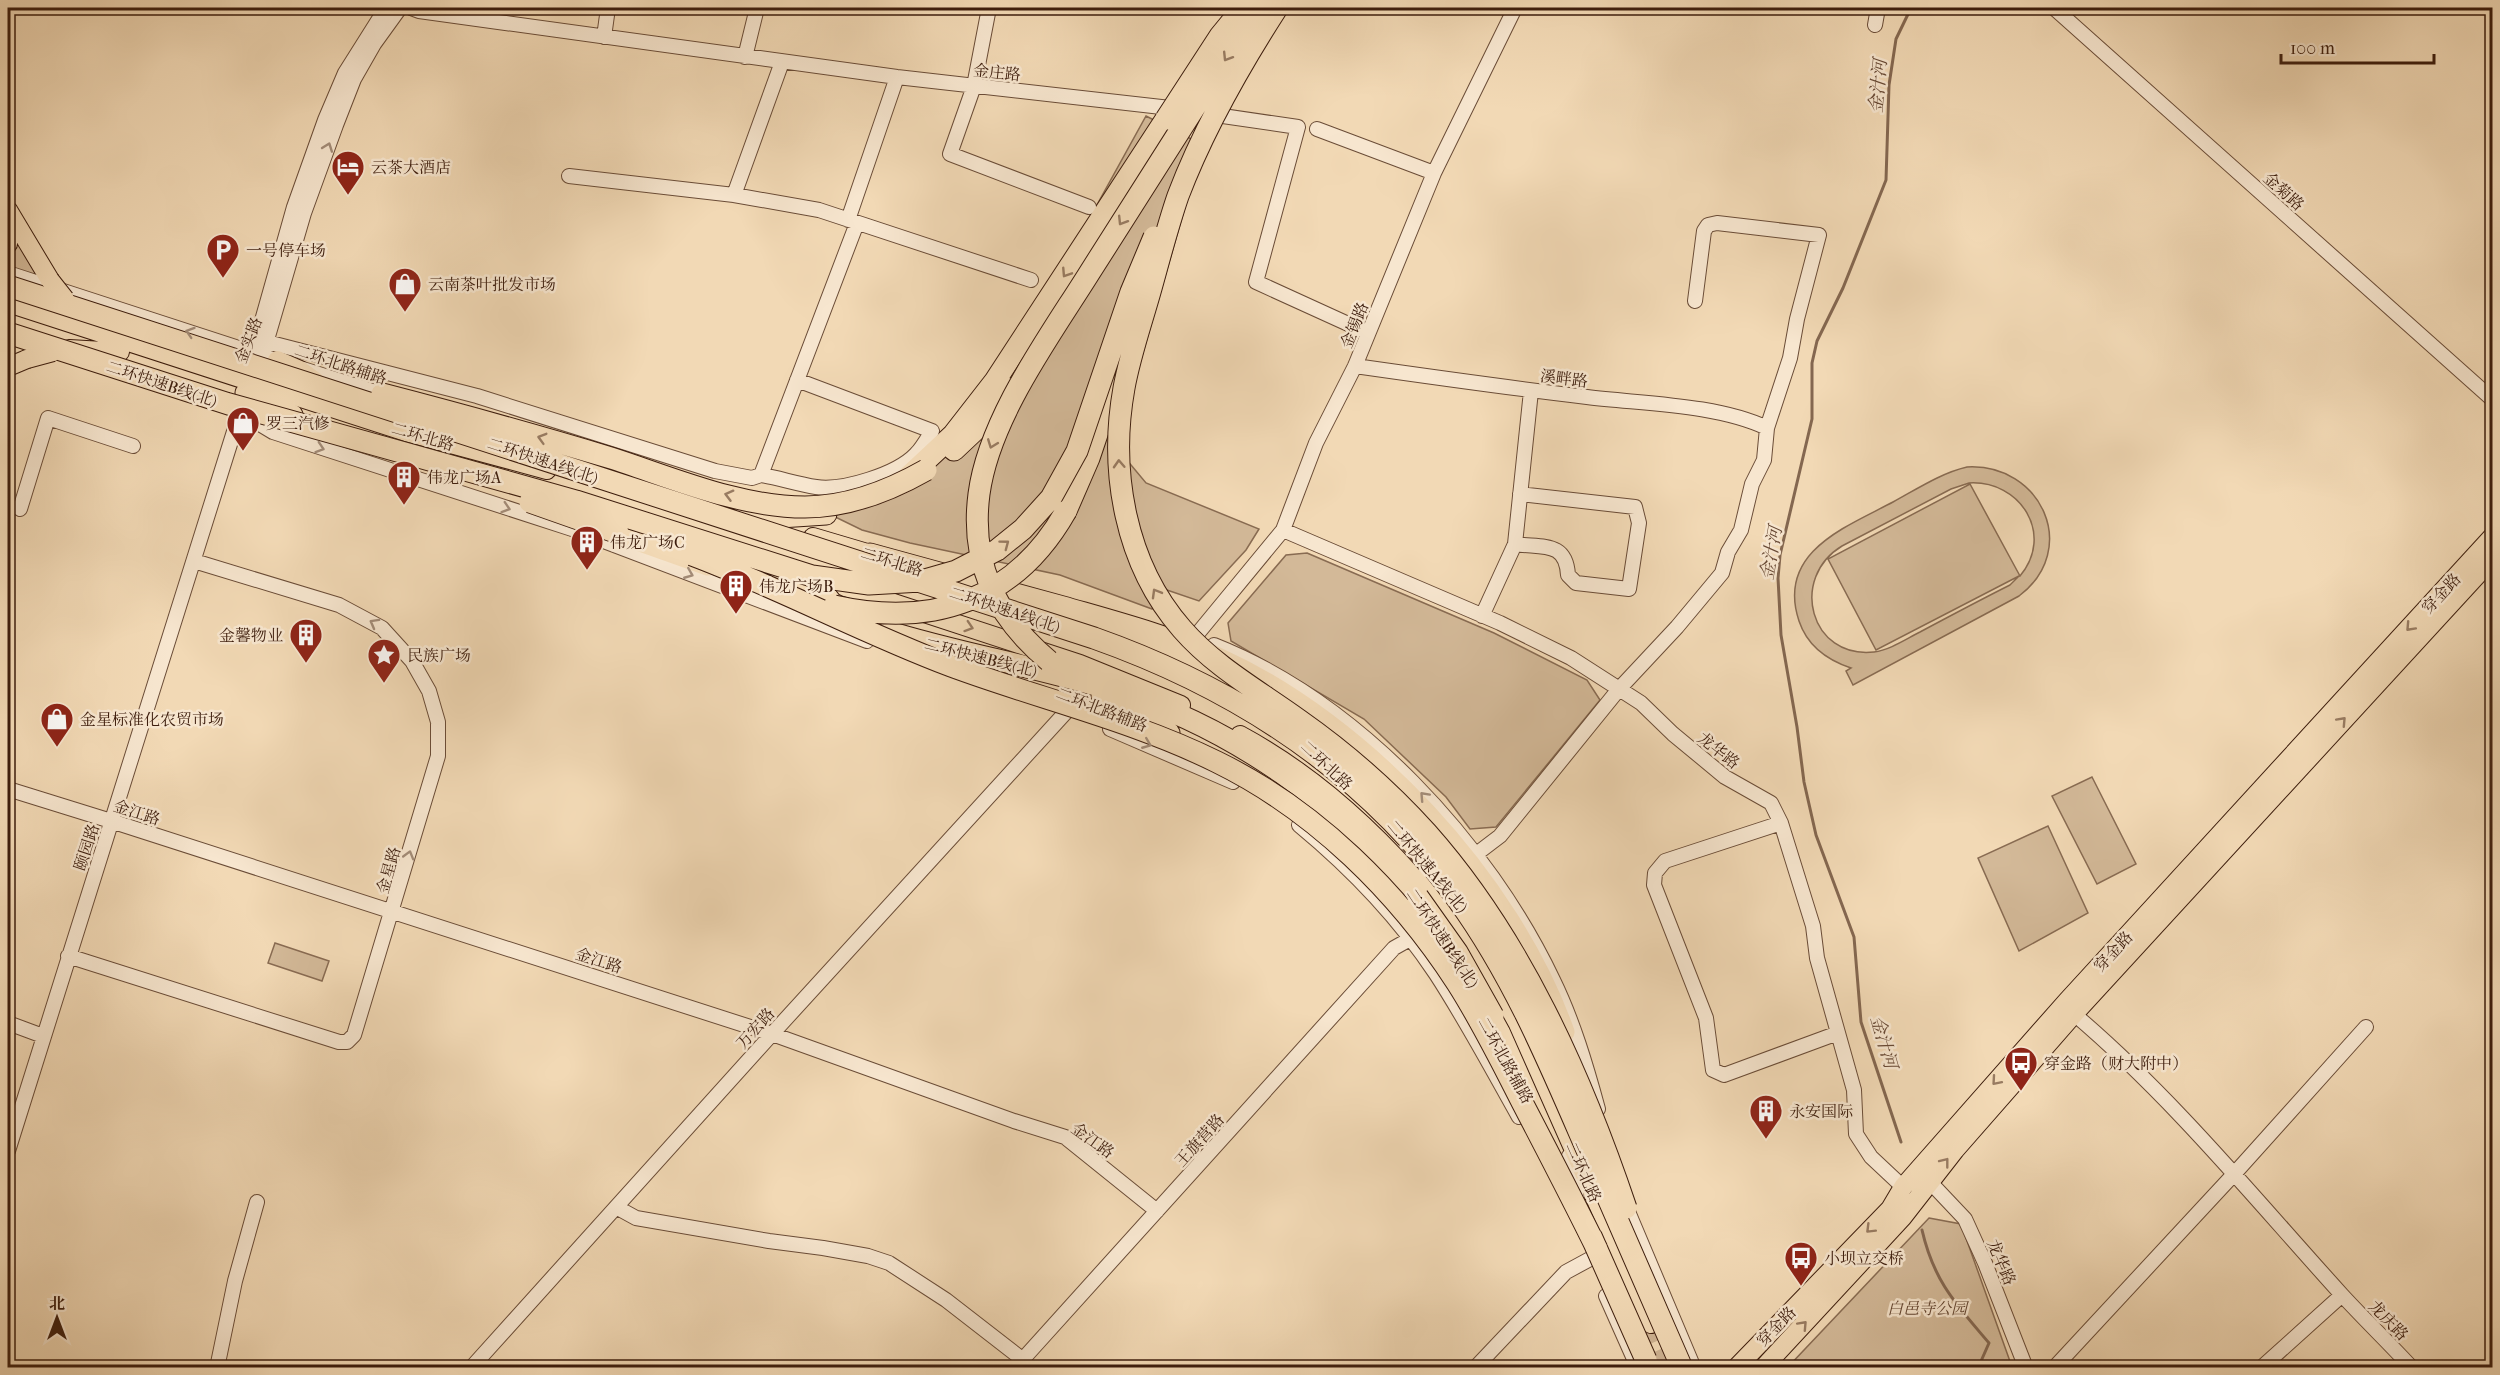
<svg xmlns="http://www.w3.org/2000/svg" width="2500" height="1375" viewBox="0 0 2500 1375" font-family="'IM FELL French Canon','Noto Serif SC',serif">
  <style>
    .green { fill: #d3b998; stroke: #886b52; stroke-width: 1.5; fill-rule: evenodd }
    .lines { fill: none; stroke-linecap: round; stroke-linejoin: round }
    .stream { stroke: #846750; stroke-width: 3 }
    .major-tunnel { stroke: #ceb393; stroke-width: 18; stroke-dasharray: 18 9; stroke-linecap: butt }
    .minor-casing { stroke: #6a4c37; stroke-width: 16 }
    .major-casing { stroke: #3d1d0d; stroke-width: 20 }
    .highway-casing { stroke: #3d1d0d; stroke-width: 23 }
    .minor { stroke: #f7e6cf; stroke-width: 14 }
    .major { stroke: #f2d9b5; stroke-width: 18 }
    .highway { stroke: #f2d9b5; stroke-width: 21 }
    .major-bridge-casing { stroke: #3d1d0d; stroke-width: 20; stroke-linecap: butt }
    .highway-bridge-casing { stroke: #3d1d0d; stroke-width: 23; stroke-linecap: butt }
    .major-bridge { stroke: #f2d9b5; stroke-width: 18 }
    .highway-bridge { stroke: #f2d9b5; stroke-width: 21 }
    .oneway { stroke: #987b61 }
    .oneway2 { stroke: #a38c78 }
    .labels { text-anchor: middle; stroke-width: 5; stroke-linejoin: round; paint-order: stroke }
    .street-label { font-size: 16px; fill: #3d1d0d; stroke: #f7e6cf }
    .poi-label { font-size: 16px; fill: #3d1d0d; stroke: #f7e6cf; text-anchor: start }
    .park-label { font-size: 16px; font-style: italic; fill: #624430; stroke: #f7e6cf }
    .water-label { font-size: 18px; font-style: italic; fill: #674834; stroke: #f7e6cf }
  </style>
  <rect width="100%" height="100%" fill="#f2d9b5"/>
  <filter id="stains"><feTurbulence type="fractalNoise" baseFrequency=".00333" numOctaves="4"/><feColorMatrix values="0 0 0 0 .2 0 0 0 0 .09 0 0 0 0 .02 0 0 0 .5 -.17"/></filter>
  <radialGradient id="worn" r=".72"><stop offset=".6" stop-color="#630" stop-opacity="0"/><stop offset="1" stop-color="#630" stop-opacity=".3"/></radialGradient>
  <!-- green -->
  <path class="green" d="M1146 116 1203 145 1129 401 1126 459 1146 483 1259 529 1246 550 1199 601 1161 588 1152 609 1060 575 910 543 862 530 825 512 887 482 1002 377Z
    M8 228 16 234 42 280 8 269Z
    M1967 467C2041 463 2081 549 2019 596L1853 685 1846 671 1851 668C1827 660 1807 645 1799 621 1776 552 1846 527 1893 502 1917 489 1941 473 1967 467ZM1969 483C2020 480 2055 534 2020 576L1970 484 1828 559 1876 650 2019 576 2010 585C1980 600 1950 616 1920 632 1906 639 1890 650 1874 652 1810 659 1789 578 1842 546L1951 489Z
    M1307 553 1494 633 1587 680 1600 700 1496 827 1470 829 1446 797 1364 719 1231 641 1228 623 1286 555Z
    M2092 777 2136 864 2097 884 2052 796Z
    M2048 826 2088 913 2019 951 1978 858Z
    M275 943 329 961 322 981 268 963Z
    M1929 1218 1961 1224 2012 1367 1787 1368Z"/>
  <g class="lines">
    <!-- stream -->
    <path class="stream" d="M1901 1142 1861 1022 1854 937 1816 835 1804 782 1797 727 1781 635 1778 578 1780 555 1812 419V363L1817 341 1843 288 1886 180 1889 85 1896 39 1911 8
      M1922 1230C1934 1282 1956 1304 1989 1343L1978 1368"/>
    <!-- major-tunnel -->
    <path class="major-tunnel" d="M1651 1324 1670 1368"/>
    <!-- minor casing -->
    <g class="minor-casing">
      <path id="minor" d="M411 8 419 11 897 77 1179 109
        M989 8 974 86 950 154 1089 207
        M2054 8 2492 399
        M1875 25 1878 8
        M604 37 608 8
        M745 57 757 8
        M1209 114 1298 127 1256 282 1368 333
        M1317 129 1434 173
        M569 176 734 195 819 210 1031 280
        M734 195 782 62
        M848 220 897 77
        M8 273 285 363
        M267 342 477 396 715 471 752 478 761 475 857 223
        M264 350 304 213 336 125 354 79 374 44 400 8
        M1355 366C1432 377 1509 388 1587 397 1643 404 1716 404 1767 428
        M303 369 388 396
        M251 373 256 342 294 207 325 120 345 73 386 8
        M241 413 273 432 572 529 867 641
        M761 475C779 478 797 484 816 487 843 491 897 474 916 454 922 448 927 439 932 431L797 380
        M20 509 48 418 133 446
        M1283 530 1500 623 1571 658 1641 703 1673 734 1725 777 1771 803 1781 823 1813 926 1817 958 1854 1090 1856 1134 1871 1157 1903 1187
        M1515 544C1543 548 1566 541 1568 575L1576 583 1629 589 1639 523 1635 507 1520 494
        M1482 616 1515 544 1531 391
        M1194 638 1283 530 1316 443 1355 366 1434 173 1515 8
        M1214 645C1358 702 1488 843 1553 980 1573 1021 1586 1065 1598 1109
        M1110 729 1233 782
        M8 789 111 821 772 1034 1014 1121 1065 1137 1157 1211
        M1781 823 1665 861 1655 873 1654 885 1706 1018 1713 1070 1724 1075 1838 1033
        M1299 825C1351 868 1399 918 1436 974 1466 1020 1492 1069 1519 1117
        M1475 855 1500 836 1619 689 1677 627 1722 573 1728 552 1741 530 1752 484 1764 460 1767 428 1790 358 1797 319 1819 235 1717 223 1708 225 1704 231 1695 301
        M68 956 339 1042H347L354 1035 438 756V722L429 691 412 661 382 628 339 605 194 561
        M2074 1014C2173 1098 2255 1199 2342 1295 2365 1320 2389 1343 2412 1368
        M8 1023 43 1036
        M8 1151 242 406
        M1569 1156 1574 1172 1577 1199
        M1930 1182 1965 1219 1985 1263 2026 1368
        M1624 1202 1694 1368
        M616 1207 636 1218 769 1241 823 1248 868 1256 889 1263 946 1300 1022 1359
        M1606 1296 1638 1368
        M217 1368 235 1281 257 1202
        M471 1368 772 1034 1066 712
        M1015 1368 1394 948 1410 939
        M1475 1368 1566 1272 1590 1259
        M2054 1368 2235 1173 2366 1027
        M2261 1368 2342 1295"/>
    </g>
    <!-- major casing -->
    <g class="major-casing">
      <path id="major" d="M8 210 50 280
        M8 240V244
        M8 303 406 432 547 470
        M69 349 120 352
        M277 360 300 370 315 381
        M8 367 27 359
        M813 537 884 558
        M845 587 1080 664 1181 705
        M1093 626 1181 661 1234 690
        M1240 735C1314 775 1375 831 1428 894
        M1426 875 1473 942 1518 1024 1651 1324
        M1736 1368 1890 1209 1903 1187 2067 1001 2492 537
        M1763 1368 1902 1218 1955 1150 2074 1014 2492 559"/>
    </g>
    <!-- highway casing -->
    <g class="highway-casing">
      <path id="highway" d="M246 393 292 415
        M954 450 989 417 1013 388
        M908 477 953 435 995 381 1166 119
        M720 511 780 517 826 514
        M1066 511 1089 458 1124 354
        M618 533 708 565
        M870 554C934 572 999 589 1063 607 1115 622 1168 636 1218 658 1364 724 1510 880 1564 1032
        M886 631C963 655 1042 667 1119 692 1236 729 1338 804 1418 897
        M1102 696 1169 733"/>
    </g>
    <!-- minor -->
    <use href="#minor" class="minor"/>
    <!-- major -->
    <use href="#major" class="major"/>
    <!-- highway -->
    <use href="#highway" class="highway"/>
    <!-- major-bridge casing -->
    <g class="major-bridge-casing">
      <path id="major-bridge" d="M50 280 65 299
        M27 359 53 352"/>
    </g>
    <!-- highway-bridge casing -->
    <g class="highway-bridge-casing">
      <path id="highway-bridge" d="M1277 8C1239 67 1203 130 1178 196 1167 228 1159 260 1150 292 1141 324 1130 355 1124 388 1109 471 1125 564 1182 629 1215 667 1259 691 1299 720 1346 753 1389 791 1427 833 1521 939 1581 1075 1626 1208
        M1166 119 1220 36 1243 8
        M8 286 1094 638C1241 690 1366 772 1458 900 1510 972 1545 1053 1580 1134 1614 1212 1648 1290 1682 1368
        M8 333 238 407
        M382 394C459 414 535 435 611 458 673 478 739 507 805 507 848 507 889 491 926 470
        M226 403 576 501 812 576 869 584 921 581 956 571 997 550 1023 529 1051 498 1077 451 1131 292 1154 237
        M530 502 618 533
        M692 555C780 588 863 633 951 666 1040 699 1132 720 1217 762 1315 810 1398 892 1457 983 1482 1022 1502 1063 1523 1104 1548 1152 1573 1200 1597 1249
        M834 606C932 628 1015 601 1066 511
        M1049 661C996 617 970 563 979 494 989 418 1050 336 1090 272 1146 183 1202 96 1258 8
        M1418 897 1457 952 1493 1016
        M1591 1236 1646 1360"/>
    </g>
    <!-- major-bridge -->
    <use href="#major-bridge" class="major-bridge"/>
    <!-- highway-bridge -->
    <use href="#highway-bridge" class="highway-bridge"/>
  </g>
  <!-- one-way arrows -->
  <defs><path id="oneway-chevron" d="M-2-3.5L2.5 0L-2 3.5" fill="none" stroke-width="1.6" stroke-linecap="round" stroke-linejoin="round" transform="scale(1.5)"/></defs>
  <g class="oneway">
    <use href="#oneway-chevron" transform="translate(1227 57) rotate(122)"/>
    <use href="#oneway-chevron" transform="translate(1122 221) rotate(122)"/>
    <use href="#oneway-chevron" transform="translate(1066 273) rotate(123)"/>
    <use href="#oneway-chevron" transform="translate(542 438) rotate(-164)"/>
    <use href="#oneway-chevron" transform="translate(992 444) rotate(111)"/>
    <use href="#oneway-chevron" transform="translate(1119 464) rotate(-93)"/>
    <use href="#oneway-chevron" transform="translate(729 495) rotate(-165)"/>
    <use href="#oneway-chevron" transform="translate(1005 544) rotate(-37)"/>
    <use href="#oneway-chevron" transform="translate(1156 593) rotate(-120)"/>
    <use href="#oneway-chevron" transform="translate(969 627) rotate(18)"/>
    <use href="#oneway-chevron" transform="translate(2410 627) rotate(133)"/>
    <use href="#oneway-chevron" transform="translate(2342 721) rotate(-47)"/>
    <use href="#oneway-chevron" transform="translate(1996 1081) rotate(131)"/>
    <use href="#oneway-chevron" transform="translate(1945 1162) rotate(-52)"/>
    <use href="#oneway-chevron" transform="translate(1870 1229) rotate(135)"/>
    <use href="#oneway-chevron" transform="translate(1803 1325) rotate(-47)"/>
  </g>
  <g class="oneway2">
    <use href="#oneway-chevron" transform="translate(328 147) rotate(-70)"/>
    <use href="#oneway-chevron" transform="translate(190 332) rotate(-162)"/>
    <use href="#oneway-chevron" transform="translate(320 448) rotate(18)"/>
    <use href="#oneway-chevron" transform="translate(506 508) rotate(18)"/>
    <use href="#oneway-chevron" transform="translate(689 574) rotate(22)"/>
    <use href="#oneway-chevron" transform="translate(374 623) rotate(-151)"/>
    <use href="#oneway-chevron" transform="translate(1147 744) rotate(22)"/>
    <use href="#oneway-chevron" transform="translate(1424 796) rotate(-133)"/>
    <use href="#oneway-chevron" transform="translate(409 855) rotate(-74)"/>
  </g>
  <!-- icons -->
  <defs>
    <g id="hotel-pin" transform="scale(1.725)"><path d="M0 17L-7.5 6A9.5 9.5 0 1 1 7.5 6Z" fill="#8f2418" stroke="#f7e6cf"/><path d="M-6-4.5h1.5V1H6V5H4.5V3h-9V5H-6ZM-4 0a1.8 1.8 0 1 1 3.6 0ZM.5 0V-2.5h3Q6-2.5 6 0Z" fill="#fff"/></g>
    <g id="parking-pin" transform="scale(1.725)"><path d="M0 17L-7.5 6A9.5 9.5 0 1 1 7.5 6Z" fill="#8f2418" stroke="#f7e6cf"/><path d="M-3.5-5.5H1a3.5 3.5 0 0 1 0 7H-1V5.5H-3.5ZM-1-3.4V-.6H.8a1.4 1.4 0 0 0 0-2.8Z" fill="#fff"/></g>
    <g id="shop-pin" transform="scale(1.725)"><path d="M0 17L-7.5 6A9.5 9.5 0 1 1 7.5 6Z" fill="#8f2418" stroke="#f7e6cf"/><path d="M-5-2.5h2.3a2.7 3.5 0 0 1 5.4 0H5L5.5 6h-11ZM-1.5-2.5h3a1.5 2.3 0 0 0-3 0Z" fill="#fff"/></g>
    <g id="building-pin" transform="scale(1.725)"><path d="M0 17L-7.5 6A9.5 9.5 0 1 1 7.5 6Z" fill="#8f2418" stroke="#f7e6cf"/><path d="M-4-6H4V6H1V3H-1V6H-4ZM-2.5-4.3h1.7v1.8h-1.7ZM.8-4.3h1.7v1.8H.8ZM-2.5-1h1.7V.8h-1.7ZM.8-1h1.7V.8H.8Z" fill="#fff"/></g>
    <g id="sight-pin" transform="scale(1.725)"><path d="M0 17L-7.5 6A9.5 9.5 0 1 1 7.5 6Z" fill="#8f2418" stroke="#f7e6cf"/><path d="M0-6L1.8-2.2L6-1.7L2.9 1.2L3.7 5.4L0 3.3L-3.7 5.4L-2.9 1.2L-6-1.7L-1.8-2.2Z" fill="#fff"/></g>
    <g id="bus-pin" transform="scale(1.725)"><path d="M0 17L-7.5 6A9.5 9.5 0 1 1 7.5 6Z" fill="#8f2418" stroke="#f7e6cf"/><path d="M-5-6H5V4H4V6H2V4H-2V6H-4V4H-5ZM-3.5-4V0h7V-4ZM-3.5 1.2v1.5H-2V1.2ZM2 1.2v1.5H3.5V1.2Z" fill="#fff"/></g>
  </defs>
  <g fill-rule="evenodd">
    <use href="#hotel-pin" x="348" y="167"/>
    <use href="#parking-pin" x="223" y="250"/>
    <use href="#shop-pin" x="405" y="284"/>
    <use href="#shop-pin" x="243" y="423"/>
    <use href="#building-pin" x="404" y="477"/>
    <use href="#building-pin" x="587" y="542"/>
    <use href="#building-pin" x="736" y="586"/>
    <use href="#building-pin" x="306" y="635"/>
    <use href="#sight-pin" x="384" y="655"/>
    <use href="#shop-pin" x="57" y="719"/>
    <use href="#bus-pin" x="2021" y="1063"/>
    <use href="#building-pin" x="1766" y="1111"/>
    <use href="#bus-pin" x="1801" y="1258"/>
  </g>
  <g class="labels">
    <!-- street labels -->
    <g class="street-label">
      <text transform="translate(997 72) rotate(6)" y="6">金庄路</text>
      <text transform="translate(2284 191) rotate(42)" y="6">金菊路</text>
      <text transform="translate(1354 325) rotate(-68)" y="6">金锡路</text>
      <text transform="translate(248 340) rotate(-69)" y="6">金实路</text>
      <text transform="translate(341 364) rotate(18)" y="6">二环北路辅路</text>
      <text transform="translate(1564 378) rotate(7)" y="6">溪畔路</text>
      <text transform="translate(162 383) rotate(18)" y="6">二环快速B线(北)</text>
      <text transform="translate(423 436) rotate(16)" y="6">二环北路</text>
      <text transform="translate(543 460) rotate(18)" y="6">二环快速A线(北)</text>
      <text transform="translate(892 561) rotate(17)" y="6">二环北路</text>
      <text transform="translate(2441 593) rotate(-47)" y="6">穿金路</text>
      <text transform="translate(1005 609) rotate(18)" y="6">二环快速A线(北)</text>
      <text transform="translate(981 657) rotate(14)" y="6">二环快速B线(北)</text>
      <text transform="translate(1102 709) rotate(21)" y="6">二环北路辅路</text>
      <text transform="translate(1719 750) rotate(38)" y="6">龙华路</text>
      <text transform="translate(1327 765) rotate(43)" y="6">二环北路</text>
      <text transform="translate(137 812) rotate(18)" y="6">金江路</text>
      <text transform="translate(86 847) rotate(-72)" y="6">颐园路</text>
      <text transform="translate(1428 866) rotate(50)" y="6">二环快速A线(北)</text>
      <text transform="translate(388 870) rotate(-74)" y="6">金星路</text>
      <text transform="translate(1443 938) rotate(56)" y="6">二环快速B线(北)</text>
      <text transform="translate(2113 951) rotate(-47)" y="6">穿金路</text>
      <text transform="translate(599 960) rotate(18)" y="6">金江路</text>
      <text transform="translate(755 1028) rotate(-48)" y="6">万宏路</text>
      <text transform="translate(1506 1060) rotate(61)" y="6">二环北路辅路</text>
      <text transform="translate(1093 1140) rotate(36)" y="6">金江路</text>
      <text transform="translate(1199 1140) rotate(-48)" y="6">王旗营路</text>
      <text transform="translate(1584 1172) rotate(66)" y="6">二环北路</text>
      <text transform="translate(2002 1262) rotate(67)" y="6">龙华路</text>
      <text transform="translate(2389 1320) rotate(46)" y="6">龙庆路</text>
      <text transform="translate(1776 1326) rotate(-46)" y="6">穿金路</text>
    </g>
    <!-- poi labels -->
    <g class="poi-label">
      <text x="371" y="173">云茶大酒店</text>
      <text x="246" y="256">一号停车场</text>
      <text x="428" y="290">云南茶叶批发市场</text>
      <text x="266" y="429">罗三汽修</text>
      <text x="427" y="483">伟龙广场A</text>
      <text x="610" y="548">伟龙广场C</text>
      <text x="759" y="592">伟龙广场B</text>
      <text x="283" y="641" text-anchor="end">金馨物业</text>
      <text x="407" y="661">民族广场</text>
      <text x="80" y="725">金星标准化农贸市场</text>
      <text x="2044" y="1069">穿金路（财大附中）</text>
      <text x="1789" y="1117">永安国际</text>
      <text x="1824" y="1264">小坝立交桥</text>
    </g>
    <!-- park labels -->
    <g class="park-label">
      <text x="1927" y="1314">白邑寺公园</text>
    </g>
    <!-- water labels -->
    <g class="water-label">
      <text transform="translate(1878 86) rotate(-85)" y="6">金汁河</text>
      <text transform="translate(1771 553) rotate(-80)" y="6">金汁河</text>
      <text transform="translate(1884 1042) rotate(74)" y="6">金汁河</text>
    </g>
  </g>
  <!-- margin -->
  <rect width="2500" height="1375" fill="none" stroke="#f2d9b5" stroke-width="30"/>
  <rect x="9" y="9" width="2482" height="1357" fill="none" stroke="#3d1d0d" stroke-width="3"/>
  <rect x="15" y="15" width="2470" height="1345" fill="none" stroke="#3d1d0d" stroke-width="1.5"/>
  <!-- north arrow -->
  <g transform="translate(57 1318)" stroke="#f7e6cf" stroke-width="4.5" paint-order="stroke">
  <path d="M0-4.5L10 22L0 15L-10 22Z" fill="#3d1d0d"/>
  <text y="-9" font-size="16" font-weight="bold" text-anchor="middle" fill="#3d1d0d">北</text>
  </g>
  <!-- scale -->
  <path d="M2281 54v9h153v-9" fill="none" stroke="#3d1d0d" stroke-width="3"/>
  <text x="2290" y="54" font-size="18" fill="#3d1d0d" stroke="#f7e6cf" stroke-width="4.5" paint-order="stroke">100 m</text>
  <rect width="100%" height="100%" filter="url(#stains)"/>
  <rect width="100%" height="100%" fill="url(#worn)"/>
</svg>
